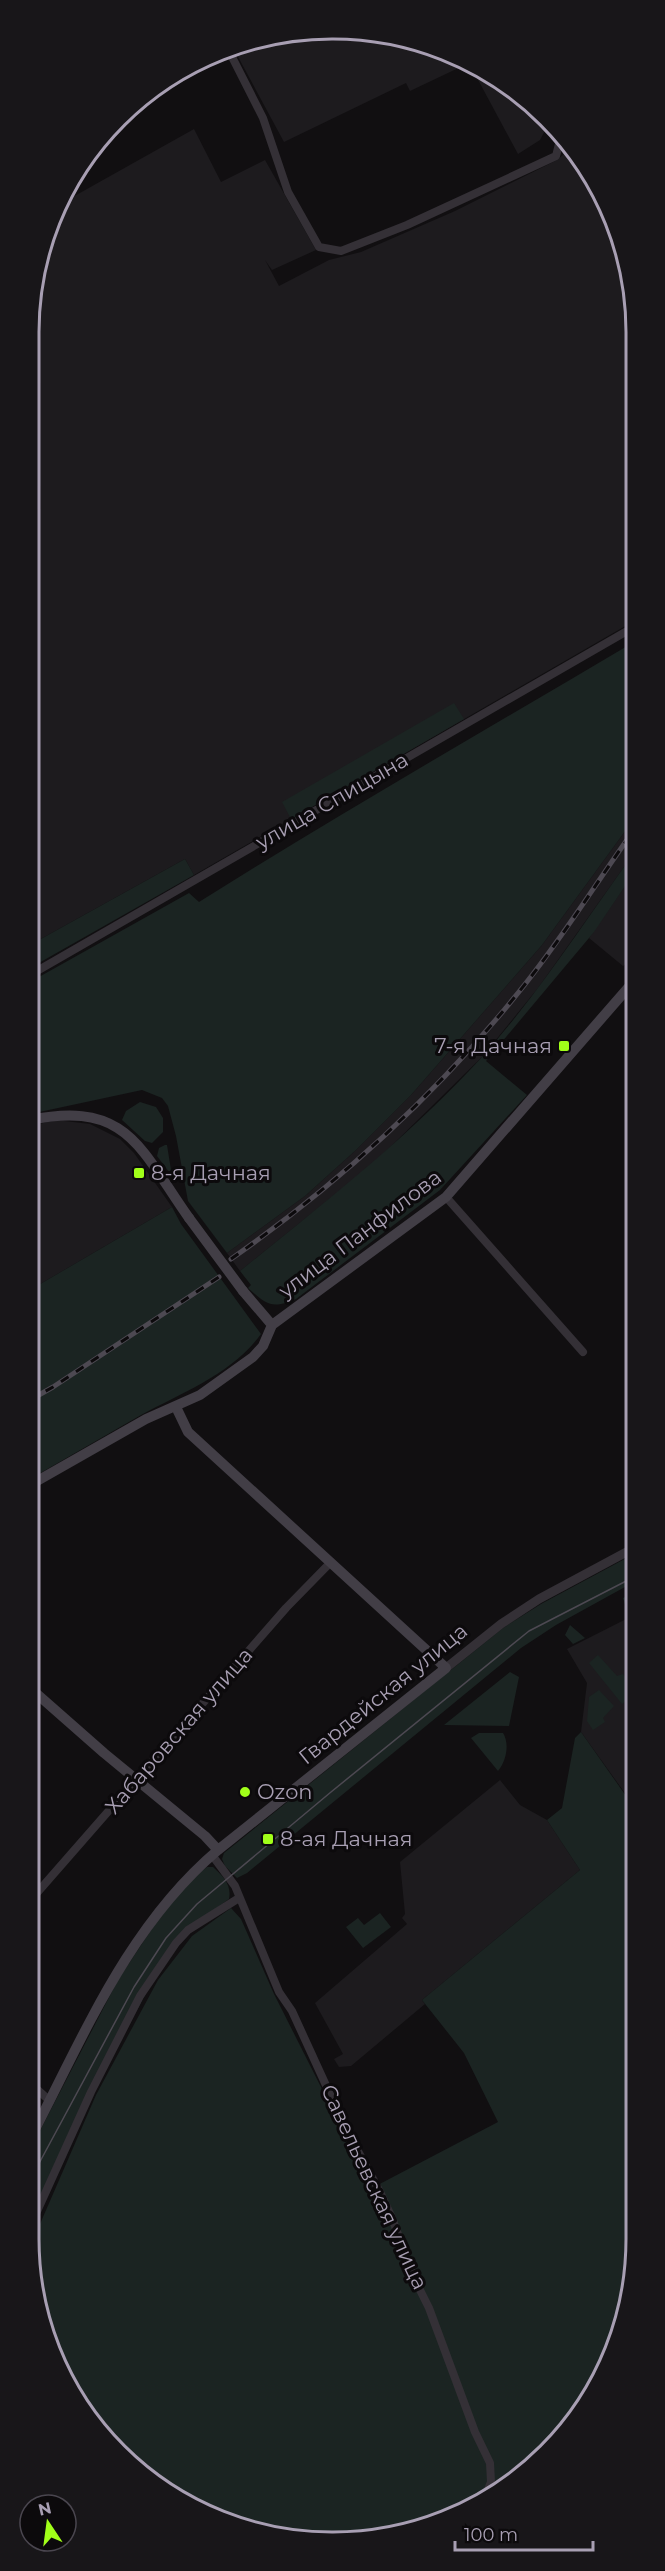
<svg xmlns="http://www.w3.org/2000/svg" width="665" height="2571" viewBox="0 0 665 2571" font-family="Montserrat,sans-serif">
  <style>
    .built { fill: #1d1b1e }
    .green { fill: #1b2422 }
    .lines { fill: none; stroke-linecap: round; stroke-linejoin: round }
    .minor { stroke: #343036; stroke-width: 8 }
    .tertiary { stroke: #343036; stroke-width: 9 }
    .secondary { stroke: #423e46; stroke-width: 10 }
    .tram { stroke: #4d4952; stroke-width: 1.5 }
    .rail-casing { stroke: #4d4952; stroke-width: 5 }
    .rail { stroke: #0c0a0c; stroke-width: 3; stroke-dasharray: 9; stroke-linecap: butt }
    .secondary-bridge { stroke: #423e46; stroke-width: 10 }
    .poi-dot { fill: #a1ff19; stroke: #0c0a0c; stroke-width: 2 }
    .labels { text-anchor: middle; stroke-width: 6; stroke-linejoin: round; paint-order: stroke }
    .street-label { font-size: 21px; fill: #a89fb3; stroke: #0c0a0c }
    .poi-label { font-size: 21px; fill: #a89fb3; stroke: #0c0a0c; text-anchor: start }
    .rim { fill: none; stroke: #a89fb3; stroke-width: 3 }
  </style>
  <rect width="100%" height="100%" fill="#110f11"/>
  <!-- built -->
  <path class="built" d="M373 31 467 60 548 118 550 121 540 140 518 154 469 63 410 91 406 83 284 142 236 53 268 38Z
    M194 129 221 182 265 160 316 250 272 270 265 260 279 286 329 260 361 252 455 211 557 160 570 149 605 198 634 293V621L194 875 185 859 30 945 31 292 62 203Z
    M634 819V853L538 988 482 1057 373 1164 240 1271 227 1253 305 1196 356 1150 411 1095 542 945Z
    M634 873V959L623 966 589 938Z
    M56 1120 90 1124 120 1139 134 1153 172 1207 30 1290V1126Z
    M634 1615V1801L632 1803 581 1732 587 1683 567 1649Z
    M500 1780 520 1805 547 1820 580 1870 422 2000 425 2004 351 2066 339 2067 334 2059 343 2054 315 2003 407 1924 402 1918 405 1914 400 1862Z"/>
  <!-- green -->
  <path class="green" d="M634 642V819L542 945 411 1095 356 1150 305 1196 227 1253 188 1201 176 1136 168 1106 162 1098 142 1090 30 1114V982L189 893 199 902C342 812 489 728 634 642Z
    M454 703 464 719 291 819 282 802Z
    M634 853V873L594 932 486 1061 527 1095 440 1190 296 1299C271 1310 266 1304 248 1288L251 1285 240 1271C324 1203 409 1137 482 1057 538 994 585 921 634 853Z
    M185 859 194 875 30 968V945Z
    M140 1102 156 1107 163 1118V1132L152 1143 145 1141 122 1120 126 1111Z
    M165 1145H167L171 1170 169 1172 157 1156 159 1148Z
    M172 1207 181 1224 261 1334C232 1374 183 1392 141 1415 104 1436 67 1458 30 1479V1290Z
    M634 1554V1582L556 1625 521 1648 247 1873 237 1878 225 1866 222 1859 224 1853 503 1628 541 1604Z
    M634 1593V1614L629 1617 623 1598Z
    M570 1625 585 1638 573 1644 565 1635Z
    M598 1655 617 1676 623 1674 634 1687V1695L622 1704 589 1663Z
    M510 1672 519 1677 509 1726 444 1725Z
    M599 1690 614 1706 603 1718 605 1722 593 1730 587 1721 589 1697Z
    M581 1732 631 1803 634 1801V2279L596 2390 518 2479 430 2526 312 2542 198 2511 104 2439 52 2355 30 2247 96 2095 158 1980 192 1936 231 1908 241 1919 274 1994 372 2188 498 2122 464 2053 422 2000 580 1870 547 1820 562 1808 575 1738Z
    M479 1733H503C510 1744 506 1762 498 1771L471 1738Z
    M207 1867H213C223 1876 232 1885 229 1899L194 1924 158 1971 78 2120 29 2234V2152L118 1980 161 1915 188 1882Z
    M380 1913 391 1927 363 1948 346 1927 358 1918 364 1925Z"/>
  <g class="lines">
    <!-- minor -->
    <path class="minor" d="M229 51 263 118 288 192 319 247 341 251 407 225 556 156 561 136
      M30 975 634 627
      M446 1197 583 1352
      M212 1855 235 1886 279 1992 292 2011 346 2129 380 2192 392 2218 414 2278 429 2308 475 2432 490 2463 491 2482 485 2497
      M29 1902 286 1608 331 1562
      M29 2082 50 2101
      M29 2229 91 2092 140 1996 176 1943 188 1930 239 1898"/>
    <!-- tertiary -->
    <path class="tertiary" d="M446 1668 501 1624 539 1599 634 1548"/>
    <!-- secondary -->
    <path class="secondary" d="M30 1120C128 1100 140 1149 189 1218
      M243 1291 272 1325
      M30 1485 146 1419 200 1395 253 1357 263 1346 272 1325 446 1197 634 981
      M29 1687 104 1753 205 1836 218 1850
      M29 2141C83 2038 127 1927 218 1850L446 1668 188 1432 176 1407"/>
    <!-- tram -->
    <path class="tram" d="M29 2182 134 1987 166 1938 197 1904 331 1792 529 1631 634 1577"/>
    <!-- rail casing -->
    <g class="rail-casing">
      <path id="rail" d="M231 1259C341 1182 443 1088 526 983 565 934 598 880 634 830
        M30 1400 53 1387 219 1277"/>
    </g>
    <!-- rail -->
    <use href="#rail" class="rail"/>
    <!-- secondary-bridge -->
    <path class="secondary-bridge" d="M189 1218 243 1291"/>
  </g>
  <!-- markers -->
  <g class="poi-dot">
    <rect x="558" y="1040" width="12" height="12" rx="3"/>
    <rect x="133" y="1167" width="12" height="12" rx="3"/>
    <circle cx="245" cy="1792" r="6"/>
    <rect x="262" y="1833" width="12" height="12" rx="3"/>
  </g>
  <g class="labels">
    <!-- street labels -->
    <g class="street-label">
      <text transform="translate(332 801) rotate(-30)" y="7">улица Спицына</text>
      <text transform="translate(360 1234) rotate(-37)" y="7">улица Панфилова</text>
      <text transform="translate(383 1694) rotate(-39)" y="7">Гвардейская улица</text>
      <text transform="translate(179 1731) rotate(-49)" y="7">Хабаровская улица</text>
      <text transform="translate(374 2187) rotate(65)" y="7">Савельевская улица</text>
    </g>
    <!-- poi labels -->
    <g class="poi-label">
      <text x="552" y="1053" text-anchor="end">7-я Дачная</text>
      <text x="151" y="1180">8-я Дачная</text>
      <text x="257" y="1799">Ozon</text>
      <text x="280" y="1846">8-ая Дачная</text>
    </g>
  </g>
  <!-- crop -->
  <path d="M0 0H665V2571H0ZM332 39H333A293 293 0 0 1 626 332V2239A293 293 0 0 1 333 2532H332A293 293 0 0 1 39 2239V332A293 293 0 0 1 332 39Z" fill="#181619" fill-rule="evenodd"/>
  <path class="rim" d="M332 39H333A293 293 0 0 1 626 332V2239A293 293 0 0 1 333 2532H332A293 293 0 0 1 39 2239V332A293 293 0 0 1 332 39Z"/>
  <!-- north arrow -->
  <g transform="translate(48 2523) rotate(347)"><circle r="28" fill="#0c0a0c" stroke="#4a464f" stroke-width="1.5"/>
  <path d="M0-4.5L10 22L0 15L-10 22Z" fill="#a1ff19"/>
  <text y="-9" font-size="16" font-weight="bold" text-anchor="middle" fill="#a89fb3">N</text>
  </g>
  <!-- scale -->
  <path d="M455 2541v9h138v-9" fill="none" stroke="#a89fb3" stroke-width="3"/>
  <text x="464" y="2541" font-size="18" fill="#a89fb3" stroke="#0c0a0c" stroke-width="4.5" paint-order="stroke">100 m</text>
</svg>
